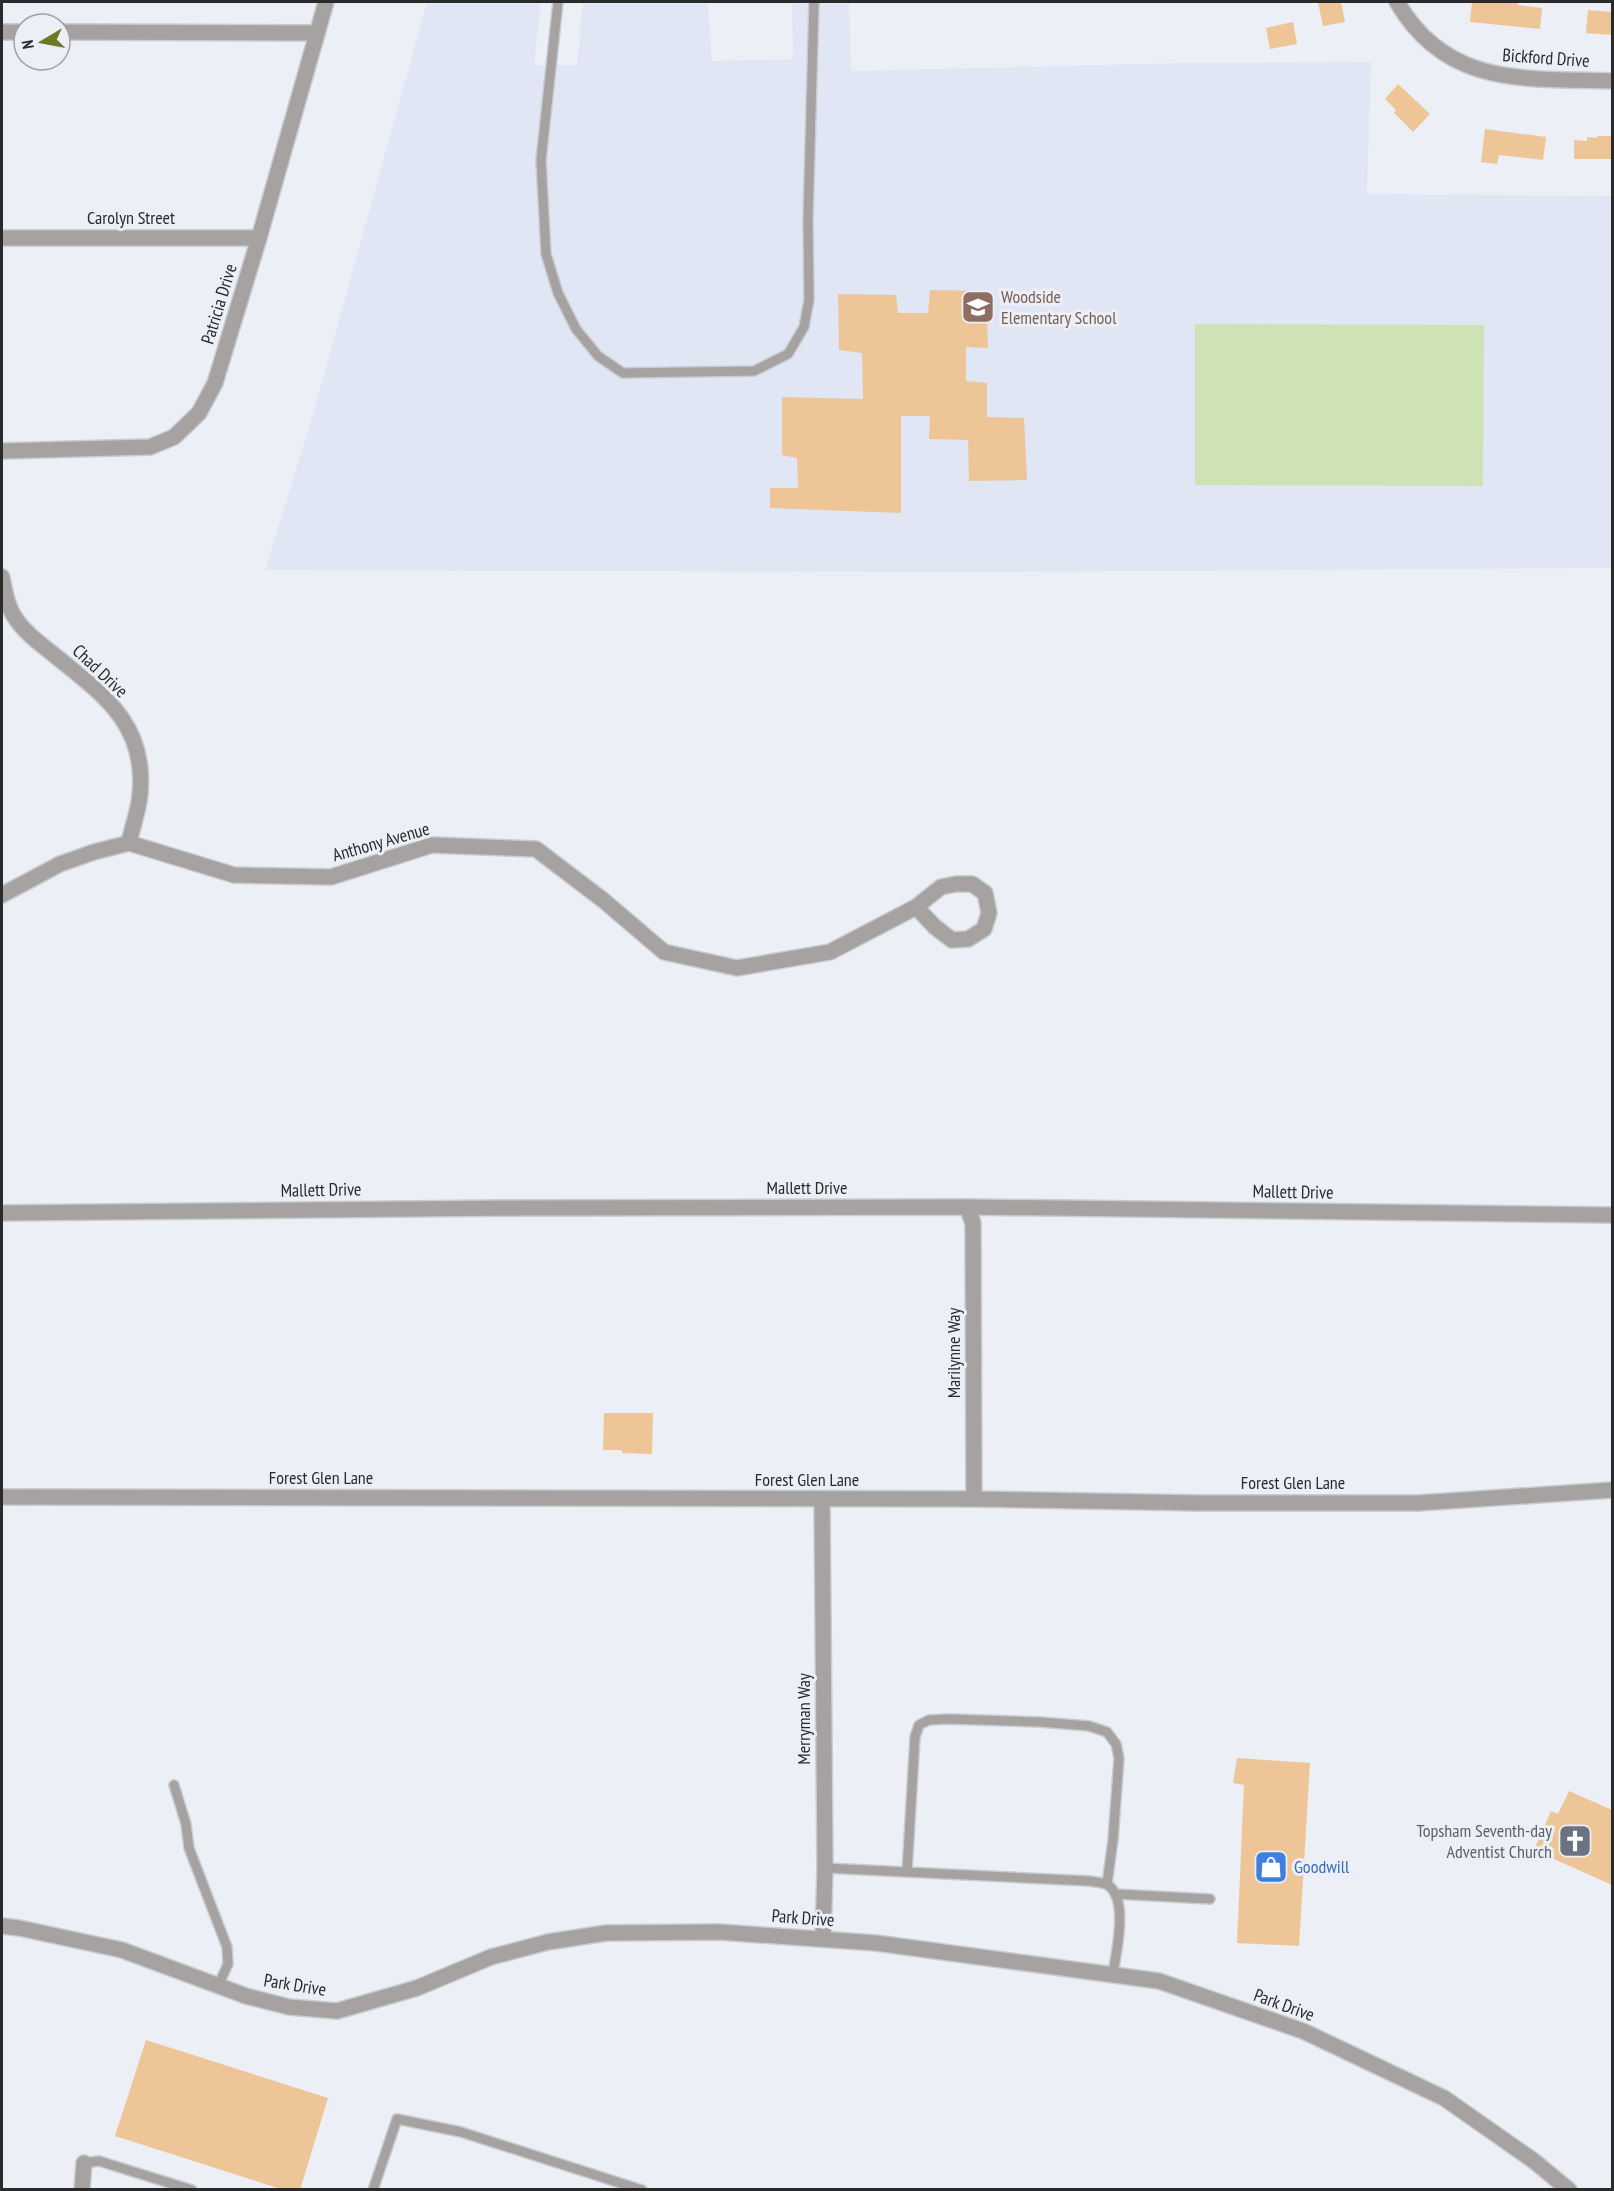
<svg xmlns="http://www.w3.org/2000/svg" width="1614" height="2191" viewBox="0 0 1614 2191" font-family="'PT Sans Narrow',sans-serif">
  <style>
    .built { fill: #e0e6f4 }
    .green { fill: #cee3b5 }
    .building { fill: #edc596 }
    .lines { fill: none; stroke-linecap: round; stroke-linejoin: round }
    .service-casing { stroke: #c9ccd1; stroke-width: 12 }
    .minor-casing { stroke: #c9ccd1; stroke-width: 18 }
    .service { stroke: #a5a2a1; stroke-width: 9 }
    .minor { stroke: #a5a2a1; stroke-width: 15 }
    .labels { text-anchor: middle; stroke-width: 6; stroke-linejoin: round; paint-order: stroke }
    .street-label { font-size: 18px; fill: #292a2c; stroke: #eceff5 }
    .education-label { font-size: 18px; fill: #785e54; stroke: #eceff5; text-anchor: start }
    .worship-label { font-size: 18px; fill: #5b616d; stroke: #eceff5; text-anchor: end }
    .shop-label { font-size: 18px; fill: #366cbe; stroke: #eceff5; text-anchor: start }
  </style>
  <rect width="100%" height="100%" fill="#eceff5"/>
  <!-- built -->
  <path class="built" d="M427 2H541L534 65H577L583 2H708L712 61 793 59 792 2H849L851 71 1186 63 1371 62 1367 194 1612 196V568L987 572 265 570 312 418Z"/>
  <!-- green -->
  <path class="green" d="M1195 324 1484 325 1483 486 1195 485Z"/>
  <!-- building -->
  <path class="building" d="M1318 2H1341L1345 22 1323 26Z
    M1472 2H1519L1518 5 1542 8 1540 29 1470 22Z
    M1588 10 1612 12V35L1586 33Z
    M1293 22 1297 44 1270 49 1266 28Z
    M1398 84 1430 114 1413 132 1394 113 1396 110 1385 99Z
    M1485 129 1546 137 1543 160 1499 155 1497 164 1481 162Z
    M1597 136H1612V159H1574V140L1587 141V137L1597 138Z
    M930 290 986 291 988 348 966 347V381L987 383V417L1024 418 1027 480 969 481 968 440 929 439 930 416H901V513L770 508V488H798L797 458 782 455V397L863 399 862 353 839 350 838 294 896 295 898 313H928Z
    M604 1413H653L652 1454 622 1453V1450H603Z
    M1237 1758 1310 1763 1299 1946 1237 1943 1244 1785 1233 1783Z
    M1569 1791 1612 1810V1885L1534 1850 1551 1811 1558 1814Z
    M146 2040 328 2098 300 2190H284L115 2136Z"/>
  <g class="lines">
    <!-- service casing -->
    <g class="service-casing">
      <path id="service" d="M558 2 541 160 546 254 558 293 576 329 598 356 623 373 754 371 788 354 804 327 809 300 808 219 814 2
        M174 1785 186 1824 189 1848 227 1947 228 1964 218 1986
        M825 1868 1089 1881C1095 1882 1103 1882 1108 1885 1129 1900 1116 1952 1113 1974
        M907 1872 915 1737 919 1725 929 1720 948 1719 1040 1722 1089 1726 1107 1732 1116 1744 1119 1758 1113 1840 1107 1884
        M1115 1894 1210 1899
        M84 2163 99 2161 192 2190
        M373 2190 397 2119 461 2132 642 2190"/>
    </g>
    <!-- minor casing -->
    <g class="minor-casing">
      <path id="minor" d="M1397 2C1447 88 1526 78 1612 81
        M2 32H24
        M60 32 316 33
        M2 238H259
        M2 451 150 447 174 437 199 413 215 383 259 238 326 2
        M2 577C4 589 7 605 14 616 23 631 39 643 53 654 101 693 147 723 140 794 139 810 132 827 129 843
        M2 895 60 864 94 852 129 843 234 875 331 877 432 845 536 849 603 900 664 952 737 968 830 952 916 907 941 887 956 884H972L985 893 989 913 984 929 968 939 952 940 935 927 916 907
        M967 1207 973 1223 974 1499
        M2 1213 522 1208 967 1207 1612 1215
        M2 1497 974 1499 1200 1503H1418L1612 1490
        M822 1499 825 1868 823 1939
        M2 1926 19 1928 122 1950 246 1996 289 2007 337 2011 417 1988 491 1957 548 1942 606 1933 719 1932 876 1943 1159 1981 1303 2031 1444 2098 1534 2161 1569 2190
        M82 2190 84 2163"/>
    </g>
    <!-- service -->
    <use href="#service" class="service"/>
    <!-- minor -->
    <use href="#minor" class="minor"/>
  </g>
  <!-- icons -->
  <defs>
    <g id="school-square" transform="scale(1.725)"><rect x="-9" y="-9" width="18" height="18" rx="4" fill="#8d6e63" stroke="#eceff5"/><path d="M0-5L7-2L0 1L-7-2ZM-4 1L0 2.5L4 1V4Q0 6-4 4Z" fill="#fff"/></g>
    <g id="church-square" transform="scale(1.725)"><rect x="-9" y="-9" width="18" height="18" rx="4" fill="#6b7280" stroke="#eceff5"/><path d="M-1.2-6h2.4v3.5h3.3v2.4h-3.3V6h-2.4V-.1h-3.3v-2.4h3.3Z" fill="#fff"/></g>
    <g id="shop-square" transform="scale(1.725)"><rect x="-9" y="-9" width="18" height="18" rx="4" fill="#3f7fe0" stroke="#eceff5"/><path d="M-5-2.5h2.3a2.7 3.5 0 0 1 5.4 0H5L5.5 6h-11ZM-1.5-2.5h3a1.5 2.3 0 0 0-3 0Z" fill="#fff"/></g>
  </defs>
  <g fill-rule="evenodd">
    <use href="#school-square" x="978" y="307"/>
    <use href="#church-square" x="1575" y="1841"/>
    <use href="#shop-square" x="1271" y="1867"/>
  </g>
  <g class="labels">
    <!-- street labels -->
    <g class="street-label">
      <text transform="translate(1546 58) rotate(4)" y="6">Bickford Drive</text>
      <text x="131" y="224">Carolyn Street</text>
      <text transform="translate(219 304) rotate(-73)" y="6">Patricia Drive</text>
      <text transform="translate(100 671) rotate(43)" y="6">Chad Drive</text>
      <text transform="translate(381 842) rotate(-16)" y="6">Anthony Avenue</text>
      <text x="807" y="1194">Mallett Drive</text>
      <text transform="translate(321 1190) rotate(-1)" y="6">Mallett Drive</text>
      <text transform="translate(1293 1192) rotate(1)" y="6">Mallett Drive</text>
      <text transform="translate(954 1353) rotate(-90)" y="6">Marilynne Way</text>
      <text x="321" y="1484">Forest Glen Lane</text>
      <text x="807" y="1486">Forest Glen Lane</text>
      <text x="1293" y="1489">Forest Glen Lane</text>
      <text transform="translate(804 1719) rotate(-90)" y="6">Merryman Way</text>
      <text transform="translate(803 1918) rotate(4)" y="6">Park Drive</text>
      <text transform="translate(295 1985) rotate(9)" y="6">Park Drive</text>
      <text transform="translate(1284 2005) rotate(20)" y="6">Park Drive</text>
    </g>
    <!-- education labels -->
    <g class="education-label">
      <text x="1001" y="303">Woodside<tspan x="1001" dy="21">Elementary School</tspan></text>
    </g>
    <!-- worship labels -->
    <g class="worship-label">
      <text x="1552" y="1837">Topsham Seventh-day<tspan x="1552" dy="21">Adventist Church</tspan></text>
    </g>
    <!-- shop labels -->
    <g class="shop-label">
      <text x="1294" y="1873">Goodwill</text>
    </g>
  </g>
  <!-- border -->
  <rect width="1614" height="2191" fill="none" stroke="#292a2c" stroke-width="6"/>
  <!-- north arrow -->
  <g transform="translate(42 42) rotate(260)"><circle r="28" fill="#eceff5" stroke="#9ea0a5" stroke-width="1.5"/>
  <path d="M0-4.5L10 22L0 15L-10 22Z" fill="#6d7924"/>
  <text y="-9" font-size="16" font-weight="bold" text-anchor="middle" fill="#292a2c">N</text>
  </g>
</svg>
